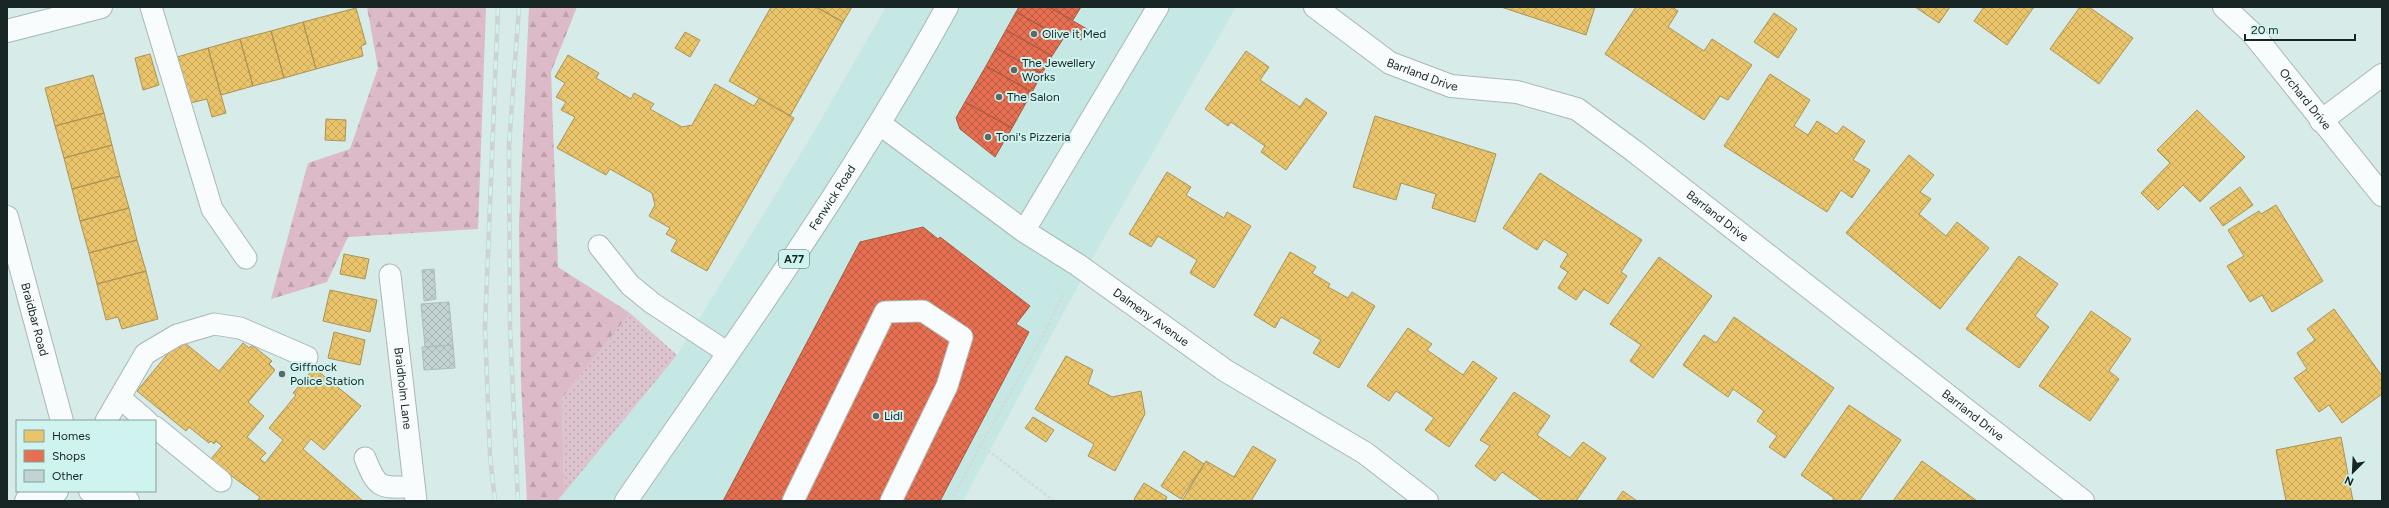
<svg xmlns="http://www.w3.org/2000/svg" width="2389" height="508" viewBox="0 0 2389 508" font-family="Figtree,sans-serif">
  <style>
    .built { fill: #c6e8e4 }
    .green { fill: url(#green-dots) }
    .forest { fill: url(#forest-firs) }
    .homes { fill: url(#homes-cross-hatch); stroke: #aa9455 }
    .shops { fill: url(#shops-cross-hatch); stroke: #a95944 }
    .building { fill: url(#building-cross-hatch); stroke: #aebdbc }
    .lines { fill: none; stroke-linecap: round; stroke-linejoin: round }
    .service-casing { stroke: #a8b7b6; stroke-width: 23 }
    .minor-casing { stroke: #a8b7b6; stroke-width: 24 }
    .tertiary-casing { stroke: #a8b7b6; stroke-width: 24 }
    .primary-casing { stroke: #a8b7b6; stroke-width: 24 }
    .path { stroke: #d3d9d9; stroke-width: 2.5; stroke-dasharray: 3 2; stroke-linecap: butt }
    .service { stroke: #f9fcfc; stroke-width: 21 }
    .minor { stroke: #f9fcfc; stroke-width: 22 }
    .tertiary { stroke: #f9fcfc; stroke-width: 22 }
    .primary { stroke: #f9fcfc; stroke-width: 22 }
    .rail-casing { stroke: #cdd2d2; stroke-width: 4.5 }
    .rail { stroke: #cff3ef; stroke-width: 3; stroke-dasharray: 9; stroke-linecap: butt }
    .poi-dot { fill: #5a6a69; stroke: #cff3ef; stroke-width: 1.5 }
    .labels { text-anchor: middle; stroke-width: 4; stroke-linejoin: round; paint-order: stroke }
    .shield { fill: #cff3ef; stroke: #4e6361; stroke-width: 1 }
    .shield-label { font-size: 11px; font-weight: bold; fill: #172524 }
    .poi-label { font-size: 12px; fill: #172524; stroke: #cff3ef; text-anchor: start }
    .street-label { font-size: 12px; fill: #172524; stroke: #cff3ef }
  </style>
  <defs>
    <pattern id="green-dots" width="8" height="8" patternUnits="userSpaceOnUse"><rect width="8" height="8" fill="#dcc3cd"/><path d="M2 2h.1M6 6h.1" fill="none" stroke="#bca7b0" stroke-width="1.8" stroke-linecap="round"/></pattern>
    <pattern id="forest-firs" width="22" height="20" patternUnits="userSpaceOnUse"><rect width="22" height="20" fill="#dcbac7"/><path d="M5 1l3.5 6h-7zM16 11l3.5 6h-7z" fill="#bca0ab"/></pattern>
    <pattern id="homes-cross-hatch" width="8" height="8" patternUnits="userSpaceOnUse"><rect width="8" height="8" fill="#e9c46a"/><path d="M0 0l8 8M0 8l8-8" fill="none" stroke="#c7a85c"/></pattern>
    <pattern id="shops-cross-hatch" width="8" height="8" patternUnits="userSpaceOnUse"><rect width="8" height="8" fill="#e76f51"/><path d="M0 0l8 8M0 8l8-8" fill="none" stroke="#ba5b43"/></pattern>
    <pattern id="building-cross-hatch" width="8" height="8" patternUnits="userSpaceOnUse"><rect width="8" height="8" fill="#c2d3d1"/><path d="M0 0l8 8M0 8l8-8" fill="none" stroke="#a6b5b3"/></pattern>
  </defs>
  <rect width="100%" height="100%" fill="#d7ebe9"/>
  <!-- built -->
  <path class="built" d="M886 7H1236L1096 252 963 501H557L677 355 815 130Z"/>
  <!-- green -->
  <path class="green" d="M630 313 677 355 564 493 562 398Z"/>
  <!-- forest -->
  <path class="forest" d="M367 7H486L478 229 348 237 327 282 271 299 308 163 350 149 378 68Z
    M529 7H577L551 72 558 267 630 313 562 398 564 493 557 501H527L521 382 519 224Z"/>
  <!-- homes -->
  <path class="homes" d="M771 7H816L843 22 790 116 729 81Z
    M816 7H852L843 22Z
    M1501 7H1595L1586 35Z
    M1636 7H1672L1678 11 1668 27 1704 51 1712 39 1752 65 1728 100 1720 96 1704 120 1605 54Z
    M1915 7H1950L1939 23Z
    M1984 7H2034L2007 45 1974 21Z
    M2080 7H2089L2133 38 2099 84 2050 49Z
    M356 8 366 44 361 46 363 56 316 69 303 22Z
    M1774 13 1797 29 1778 58 1754 42Z
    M303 22 316 69 284 78 271 31Z
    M271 31 284 78 253 86 240 39Z
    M685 32 700 40 690 57 675 48Z
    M240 39 253 86 221 95 208 48Z
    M208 48 226 113 212 117 207 99 190 103 177 57Z
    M1246 51 1269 67 1260 80 1300 107 1306 98 1327 113 1286 170 1261 152 1265 146 1231 122 1228 126 1205 109Z
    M150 54 159 85 143 90 135 58Z
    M568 55 599 73 596 78 631 99 634 93 654 104 650 109 682 127 692 125 715 84 754 106 759 98 794 118 707 271 671 251 677 240 666 234 670 228 649 216 655 205 652 193 610 169 606 175 557 148 575 117 561 110 566 102 556 97 565 83 555 77Z
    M1770 74 1810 100 1794 126 1808 135 1817 121 1837 134 1843 126 1865 141 1853 160 1870 170 1852 198 1841 190 1827 212 1724 146Z
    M93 75 104 113 55 126 45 88Z
    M2197 110 2245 157 2200 202 2183 185 2158 210 2141 193 2170 163 2157 150Z
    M104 113 112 145 64 158 55 126Z
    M1375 116 1496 154 1475 222 1432 208 1436 194 1401 183 1396 200 1353 187Z
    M326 119 346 120 345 141 325 140Z
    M112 145 120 176 72 189 64 158Z
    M1909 155 1934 175 1920 192 1931 199 1919 214 1946 236 1957 222 1989 248 1940 309 1846 233Z
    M1167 172 1191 187 1186 195 1224 218 1227 212 1251 226 1214 288 1190 273 1197 260 1158 236 1151 247 1129 234Z
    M1540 173 1642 240 1621 272 1627 276 1608 304 1584 289 1576 300 1558 288 1568 272 1560 267 1568 254 1544 239 1537 250 1503 228Z
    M120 176 129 208 80 221 72 189Z
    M2240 187 2253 205 2223 226 2210 208Z
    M2276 205 2323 281 2272 312 2262 295 2250 302 2227 266 2244 256 2228 230 2259 211 2261 214Z
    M129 208 137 240 89 253 80 221Z
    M137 240 146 271 97 284 89 253Z
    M1290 252 1316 267 1312 273 1330 284 1328 287 1348 298 1352 292 1375 306 1339 368 1313 353 1321 340 1281 317 1275 328 1254 315Z
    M344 254 369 259 365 279 340 274Z
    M2019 256 2058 284 2035 316 2049 327 2019 368 1966 329Z
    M1659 257 1712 296 1653 378 1630 361 1641 345 1610 324Z
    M146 271 158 319 122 329 118 317 106 320 97 284Z
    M330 290 377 300 370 332 323 321Z
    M2334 309 2382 376V394L2342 423 2329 405 2319 412 2294 378 2307 369 2297 353 2315 340 2307 329Z
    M2091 311 2131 339 2109 371 2119 379 2090 421 2039 386Z
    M1734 317 1834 388 1785 458 1769 447 1777 436 1757 421 1764 411 1733 389 1728 397 1683 365 1704 335 1716 343Z
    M1408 328 1432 344 1427 350 1463 375 1473 361 1497 378 1449 447 1425 430 1434 418 1396 391 1389 401 1367 386Z
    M334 332 365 340 360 365 328 358Z
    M180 339 219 371 243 343 249 348 252 345 272 361 269 364 275 370 248 402 264 416 247 437 266 453 260 459 265 463 283 440 269 428 296 395 293 393 314 368 361 406 324 450 311 439 303 449 363 501H257L260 497 210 460 222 446 216 441 214 444 211 441 209 443 189 427 186 431 137 391Z
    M1066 356 1093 370 1088 384 1112 397 1141 391 1145 414 1115 471 1088 456 1094 444 1035 409Z
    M1514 392 1550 416 1537 435 1570 458 1583 442 1606 458 1576 501H1540L1541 500 1502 472 1495 481 1475 466 1490 446 1480 440Z
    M1849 405 1901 440 1859 501H1832L1834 498 1801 475Z
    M1033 417 1054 430 1046 442 1025 428Z
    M2341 437 2353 501H2286L2276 450Z
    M1253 446 1276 460 1251 501H1182L1206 461 1234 477Z
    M1184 451 1204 464 1181 499 1161 486Z
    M1922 461 1977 501H1893Z
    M1144 483 1167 497 1165 501H1137L1134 499Z
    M1623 491 1637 501H1616Z"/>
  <!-- shops -->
  <path class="shops" d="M1019 7H1049L1087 29 1081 40 1066 32 1063 39 1016 12Z
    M1049 7H1081L1073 20Z
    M1016 12 1063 39 1052 56 1006 30Z
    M1006 30 1052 56 1042 74 996 48Z
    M996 48 1042 74 1032 92 986 66Z
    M986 66 1032 92 1012 128 965 102Z
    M965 102 1012 128 995 157 960 129 956 118Z
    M923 227 938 239 940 237 1030 306 1016 324 1029 332 940 501H723L860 242Z"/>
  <!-- building -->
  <path class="building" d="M434 269 436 299 424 301 422 270Z
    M449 302 453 345 425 347 421 304Z
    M453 345 455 368 424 370 422 347Z"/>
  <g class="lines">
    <!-- service casing -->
    <g class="service-casing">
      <g id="service">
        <path d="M151 7 212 209 246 258"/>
        <path d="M1024 231 1158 7"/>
        <path d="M599 246 630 285 652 303 728 353"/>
        <path id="s1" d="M390 275 416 501"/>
        <path d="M120 398 147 421"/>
        <path d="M106 421 145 354 177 335 214 324 240 328 307 357"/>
        <path d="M155 427 221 481"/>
        <path d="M365 458C378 491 381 487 414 487"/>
        <path d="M793 501 885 312 923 311 962 337 947 386 891 501"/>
      </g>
    </g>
    <!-- minor casing -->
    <g class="minor-casing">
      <g id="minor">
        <path id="s2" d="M1315 7 1390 63 1451 86 1517 92 1577 109 1634 151 2083 501"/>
        <path d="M7 31 101 7"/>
        <path d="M2321 121 2382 75"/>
        <path id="s3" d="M880 124 1024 231 1078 265 1226 371 1365 453 1427 501"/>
        <path id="s4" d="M7 217 62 421"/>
      </g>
    </g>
    <!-- tertiary casing -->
    <g class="tertiary-casing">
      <g id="tertiary">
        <path id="s5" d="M2224 7 2253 34 2382 195"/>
        <path d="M90 491 128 501"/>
        <path d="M26 501 57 491"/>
      </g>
    </g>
    <!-- primary casing -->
    <g class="primary-casing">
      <g id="primary">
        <path id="s6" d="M626 501C738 339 852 180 947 7"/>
      </g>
    </g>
    <!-- path -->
    <path class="path" d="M951 501 981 445
      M1054 501 981 445 1045 332 1064 293"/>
    <!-- service -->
    <use href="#service" class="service"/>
    <!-- minor -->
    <use href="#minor" class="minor"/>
    <!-- tertiary -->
    <use href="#tertiary" class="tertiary"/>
    <!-- primary -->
    <use href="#primary" class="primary"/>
    <!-- rail casing -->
    <g class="rail-casing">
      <path id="rail" d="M495 501 490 456 485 328 498 7
        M518 501 510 328 509 145 519 7"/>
    </g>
    <!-- rail -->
    <use href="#rail" class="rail"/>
  </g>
  <!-- markers -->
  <g class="poi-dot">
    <circle cx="1034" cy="34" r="4"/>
    <circle cx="1014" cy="70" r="4"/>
    <circle cx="999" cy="97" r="4"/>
    <circle cx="988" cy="137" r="4"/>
    <circle cx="282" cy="374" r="4"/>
    <circle cx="876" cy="416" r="4"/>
  </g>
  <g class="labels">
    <!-- shield labels -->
    <rect class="shield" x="779" y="250" width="30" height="18" rx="3"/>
    <g class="shield-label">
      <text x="794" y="263">A77</text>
    </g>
    <!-- poi labels -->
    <g class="poi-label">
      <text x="1042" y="38">Olive it Med</text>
      <text x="1022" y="67">The Jewellery<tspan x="1022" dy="14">Works</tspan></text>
      <text x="1007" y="101">The Salon</text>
      <text x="996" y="141">Toni's Pizzeria</text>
      <text x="290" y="371">Giffnock<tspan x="290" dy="14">Police Station</tspan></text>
      <text x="884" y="420">Lidl</text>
    </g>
    <!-- street labels -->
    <g class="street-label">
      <text dy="4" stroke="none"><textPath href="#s2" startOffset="128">Barrland Drive</textPath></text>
      <text dy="4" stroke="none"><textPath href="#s5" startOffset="123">Orchard Drive</textPath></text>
      <text dy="4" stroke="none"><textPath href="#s6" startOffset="367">Fenwick Road</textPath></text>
      <text dy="4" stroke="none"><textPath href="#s2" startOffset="464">Barrland Drive</textPath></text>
      <text dy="4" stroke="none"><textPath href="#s3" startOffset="333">Dalmeny Avenue</textPath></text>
      <text dy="4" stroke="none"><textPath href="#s4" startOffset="106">Braidbar Road</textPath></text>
      <text dy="4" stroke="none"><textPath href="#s1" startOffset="114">Braidholm Lane</textPath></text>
      <text dy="4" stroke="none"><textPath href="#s2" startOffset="788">Barrland Drive</textPath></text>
    </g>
  </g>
  <!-- border -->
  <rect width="2389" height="508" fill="none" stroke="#172524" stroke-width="16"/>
  <!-- legend -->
  <rect x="16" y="420" width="140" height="72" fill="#cff3ef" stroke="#85a19e"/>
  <rect x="24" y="430" width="20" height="12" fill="#e9c46a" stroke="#85a19e"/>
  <text x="52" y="440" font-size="12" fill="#172524">Homes</text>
  <rect x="24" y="450" width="20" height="12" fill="#e76f51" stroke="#85a19e"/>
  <text x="52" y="460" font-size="12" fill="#172524">Shops</text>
  <rect x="24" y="470" width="20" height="12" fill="#c2d3d1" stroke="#85a19e"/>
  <text x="52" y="480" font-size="12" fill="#172524">Other</text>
  <!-- north arrow -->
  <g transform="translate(2353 472) rotate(204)" stroke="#cff3ef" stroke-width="3" paint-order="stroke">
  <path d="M0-3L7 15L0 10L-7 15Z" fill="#172524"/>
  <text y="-6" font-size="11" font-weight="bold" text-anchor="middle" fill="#172524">N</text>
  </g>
  <!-- scale -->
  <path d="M2245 34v6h110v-6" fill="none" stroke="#172524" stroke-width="2"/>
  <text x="2251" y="34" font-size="12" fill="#172524" stroke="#cff3ef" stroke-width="3" paint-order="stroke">20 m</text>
</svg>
